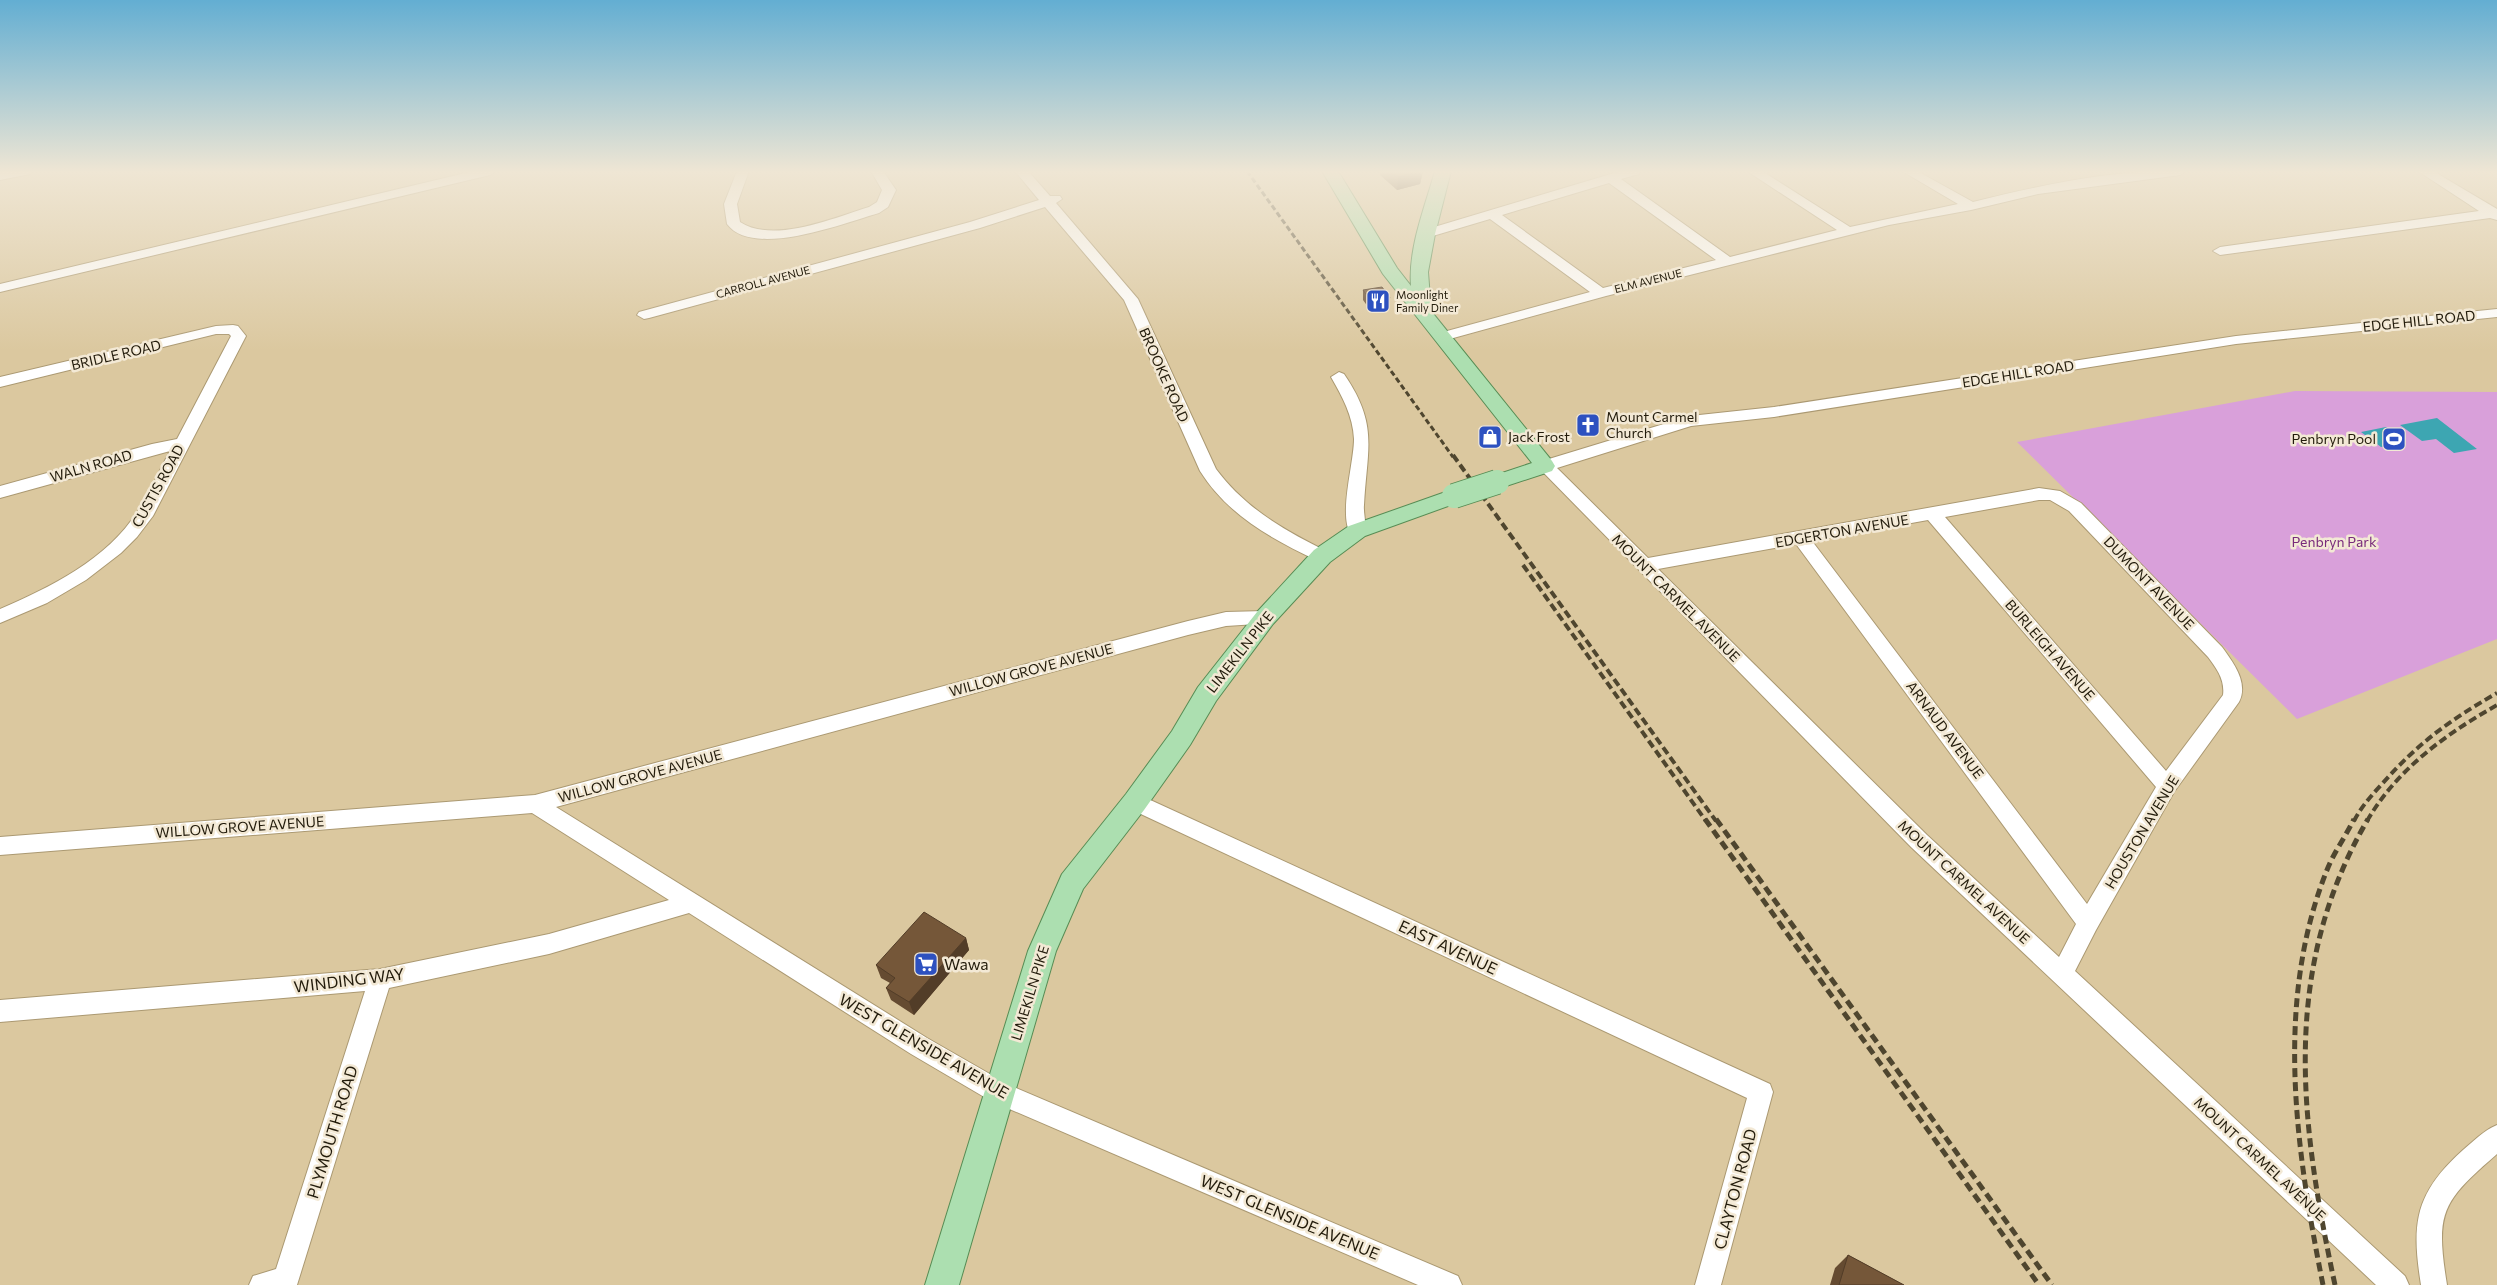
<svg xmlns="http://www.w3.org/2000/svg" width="2497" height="1285" viewBox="0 0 2497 1285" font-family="Commissioner,sans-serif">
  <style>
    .green { fill: #d9a0da }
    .water { fill: #3da6b2 }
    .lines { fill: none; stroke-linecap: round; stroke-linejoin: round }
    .minor-casing { stroke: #ab9972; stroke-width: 2 }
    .major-casing { stroke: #578c54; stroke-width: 2 }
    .minor { fill: #fff; fill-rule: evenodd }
    .major { fill: #acdfb0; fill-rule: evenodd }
    .rail-far2 { stroke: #4f462f; stroke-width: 3; stroke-dasharray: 5.5 3; stroke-linecap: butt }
    .rail-far1 { stroke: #4f462f; stroke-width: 4; stroke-dasharray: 8 4; stroke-linecap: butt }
    .rail { stroke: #4f462f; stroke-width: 5; stroke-dasharray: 9 5; stroke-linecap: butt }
    .major-bridge-casing { stroke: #578c54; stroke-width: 26; stroke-linecap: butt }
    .major-bridge { stroke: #acdfb0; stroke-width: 24 }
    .wall { fill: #654b31 }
    .shaded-wall { fill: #523d28 }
    .building { fill: #755739; stroke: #523d28 }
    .labels { text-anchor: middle; stroke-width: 5; stroke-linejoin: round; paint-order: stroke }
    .far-street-label { font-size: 11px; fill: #221b0b; stroke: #f3e9d5 }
    .far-poi-label { font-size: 11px; fill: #221b0b; stroke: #f3e9d5; text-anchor: start }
    .street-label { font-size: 14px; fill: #221b0b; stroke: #f3e9d5 }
    .poi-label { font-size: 14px; fill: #221b0b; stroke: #f3e9d5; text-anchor: start }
    .park-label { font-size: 14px; fill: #782a7b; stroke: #f3e9d5 }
    .near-street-label { font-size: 16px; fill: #221b0b; stroke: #f3e9d5 }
    .near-poi-label { font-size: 16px; fill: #221b0b; stroke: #f3e9d5; text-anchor: start }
  </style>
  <rect width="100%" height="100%" fill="#dbc89f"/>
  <!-- green -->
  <path class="green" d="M2295 391 2497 392V639L2297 719 2017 442Z"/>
  <!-- water -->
  <path class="water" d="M2437 418 2477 449 2454 453 2436 439 2422 441 2400 425Z
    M2386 427 2406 443 2381 447 2361 432Z"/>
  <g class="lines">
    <!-- minor casing -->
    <g class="minor-casing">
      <path id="minor" d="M6 171H31L30 174 0 180V172Z
        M474 171H496L490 175 0 292V284Z
        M737 171H749L737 204 740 222C773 244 834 218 869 207L877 202 882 190 871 171H883L896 190 888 207 879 213C844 223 753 259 727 224L724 204Z
        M1015 171H1028L1050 196H1060L1062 199 1056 203 1138 299 1216 469C1246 509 1284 530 1328 552L1331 556 1328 560 1322 562 1316 560C1270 538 1228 515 1200 471L1124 300 1045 207 980 228 649 318 644 319 637 315 639 312 970 222 1039 200Z
        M1621 171H1640L1639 174 1621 179 1730 257 1837 230 1747 171H1762L1850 227 1958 204 1902 171H1917L1973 202C2042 185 2115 169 2186 171L2180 175 2038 194 1971 210 1889 225 1606 296 1446 340H1436L1434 337 1436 334 1590 292 1490 219 1426 238 1421 237 1419 234 1421 231ZM1609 183 1716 260 1603 288 1502 215Z
        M2418 171H2433L2497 209V220L2490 218 2220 255 2213 251 2220 247 2479 211Z
        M2497 309V317L2236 344 1774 417 1691 426 1557 468 1648 558 2039 488 2060 491 2081 503 2222 647C2233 662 2249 683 2239 702L2174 792 2096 930 2075 971 2405 1276 2409 1285H2376L1911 847 1537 466 1539 462 1690 416 1774 407 2236 336ZM2039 500H2050L2069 511 2208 657C2217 669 2225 680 2223 695L2166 771 1945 517ZM1928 520 2156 787 2087 904 1812 541ZM1796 544 2076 924 2059 957 1927 835 1658 569Z
        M233 325 238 326 246 336 153 516 137 537 121 553 86 580 47 603 0 623V609C49 588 108 559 137 512 150 493 159 471 170 451L0 498V486L152 444 177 439 231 336 229 334H216L0 387V377L216 326Z
        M1339 372 1344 374C1379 425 1367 448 1364 505 1363 514 1368 527 1363 535L1357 537 1351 535C1338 515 1354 463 1354 439 1353 416 1342 396 1331 377Z
        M1265 611 1272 613 1274 618 1272 623 1226 626 1188 635 556 807 927 1038 1009 1085 1458 1276 1462 1285H1418L991 1101 911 1054 689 913 549 954 389 988 297 1285H249L253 1276 276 1269 365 991 0 1022V1000L380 969 549 934 669 900 532 813 0 855V837L535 795 1188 621 1226 612Z
        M1135 793 1770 1084 1773 1092 1721 1285H1695L1747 1098 1128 808 1125 802 1128 796Z
        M2497 1125V1154C2442 1202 2435 1211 2447 1285H2421C2411 1223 2415 1193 2463 1150 2474 1141 2484 1130 2497 1125Z"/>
    </g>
    <!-- major casing -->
    <g class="major-casing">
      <path id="major" d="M1322 171H1338L1397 268 1411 286C1408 248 1425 207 1435 171H1451L1435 234 1428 272 1431 311 1552 461 1555 466 1552 471 1497 489 1490 487 1486 482 1490 477 1532 463 1383 274Z
        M1454 489 1462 491 1465 496 1462 501 1365 536 1330 562 1273 624 1216 701 1190 745 1144 810 1083 889 1056 951 959 1285H925L1028 951 1062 874 1126 794 1172 731 1198 687 1257 612 1314 550 1349 526Z"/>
    </g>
    <!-- minor -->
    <use href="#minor" class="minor"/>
    <!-- major -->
    <use href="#major" class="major"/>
    <!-- rail-far2 -->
    <path class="rail-far2" d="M1247 171 1453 457"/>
    <!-- rail-far1 -->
    <path class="rail-far1" d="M1453 455 1716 821
      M1523 565 1706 821
      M2354 821C2361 807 2371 796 2382 784 2418 743 2450 720 2497 693
      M2367 821C2397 769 2446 734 2497 705"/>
    <!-- rail -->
    <path class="rail" d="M1705 819 2039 1285
      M1716 819 2052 1285
      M2323 1285C2296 1150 2274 1002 2327 870 2334 852 2346 836 2354 819
      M2335 1285C2300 1122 2280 970 2368 819"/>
    <!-- major-bridge casing -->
    <g class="major-bridge-casing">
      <path id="major-bridge" d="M1454 496 1497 482"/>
    </g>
    <!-- major-bridge -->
    <use href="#major-bridge" class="major-bridge"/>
  </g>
  <!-- wall -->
  <path class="wall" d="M1381 171H1423L1420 184 1397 190 1380 175Z
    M1363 290 1390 298 1389 308 1371 311 1363 300Z
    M966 938 969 950 914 1015 891 1000 886 988 890 983 881 978 876 965Z
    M1848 1255 1904 1285H1830L1835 1268Z"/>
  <!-- shaded-wall -->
  <path class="shaded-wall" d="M1419 171H1423L1420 184 1397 190 1398 177Z
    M1390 298 1389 308 1371 311 1372 302Z
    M966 938 969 950 914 1015 909 1002Z"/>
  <!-- building -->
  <path class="building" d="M1391 171H1419L1398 177Z
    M1382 287 1390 298 1372 302 1363 290Z
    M924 912 966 938 909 1002 886 988 895 978 876 965Z
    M1848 1255 1904 1285H1839Z"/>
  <!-- sky -->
  <linearGradient id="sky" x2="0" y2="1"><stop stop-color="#63aed2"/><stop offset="0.49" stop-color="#efe6d4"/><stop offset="1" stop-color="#efe6d4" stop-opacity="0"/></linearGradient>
  <rect width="2497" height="351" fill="url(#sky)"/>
  <!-- icons -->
  <defs>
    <g id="restaurant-square" transform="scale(1.25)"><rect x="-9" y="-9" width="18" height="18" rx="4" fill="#2d51c0" stroke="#f3e9d5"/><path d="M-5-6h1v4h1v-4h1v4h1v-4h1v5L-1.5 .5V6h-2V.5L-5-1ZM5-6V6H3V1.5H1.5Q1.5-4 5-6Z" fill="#fff"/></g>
    <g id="church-square" transform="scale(1.25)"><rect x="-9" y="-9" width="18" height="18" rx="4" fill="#2d51c0" stroke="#f3e9d5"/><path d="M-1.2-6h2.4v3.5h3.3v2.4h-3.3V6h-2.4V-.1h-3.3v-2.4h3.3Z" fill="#fff"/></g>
    <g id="shop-square" transform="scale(1.25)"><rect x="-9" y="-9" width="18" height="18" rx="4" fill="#2d51c0" stroke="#f3e9d5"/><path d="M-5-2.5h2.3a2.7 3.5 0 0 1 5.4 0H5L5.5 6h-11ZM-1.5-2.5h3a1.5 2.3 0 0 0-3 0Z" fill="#fff"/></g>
    <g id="stadium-square" transform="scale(1.25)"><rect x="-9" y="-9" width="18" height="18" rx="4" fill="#2d51c0" stroke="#f3e9d5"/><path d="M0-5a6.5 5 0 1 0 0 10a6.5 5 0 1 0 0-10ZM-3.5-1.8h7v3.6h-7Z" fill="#fff"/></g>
    <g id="supermarket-square" transform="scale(1.25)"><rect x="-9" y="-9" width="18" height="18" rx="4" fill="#2d51c0" stroke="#f3e9d5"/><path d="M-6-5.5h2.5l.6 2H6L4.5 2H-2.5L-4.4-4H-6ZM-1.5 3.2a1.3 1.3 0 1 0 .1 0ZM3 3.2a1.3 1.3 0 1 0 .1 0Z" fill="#fff"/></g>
  </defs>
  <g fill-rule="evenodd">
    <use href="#restaurant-square" x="1378" y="301"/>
    <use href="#church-square" x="1588" y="425"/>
    <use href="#shop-square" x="1490" y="437"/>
    <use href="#stadium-square" x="2394" y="439"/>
    <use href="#supermarket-square" x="926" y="964"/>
  </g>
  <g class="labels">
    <!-- far-street labels -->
    <g class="far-street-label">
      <text transform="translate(1648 281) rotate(-14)" y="4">ELM AVENUE</text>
      <text transform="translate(763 282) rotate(-15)" y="4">CARROLL AVENUE</text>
    </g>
    <!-- far-poi labels -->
    <g class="far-poi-label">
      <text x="1396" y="299">Moonlight<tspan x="1396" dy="13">Family Diner</tspan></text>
    </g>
    <!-- street labels -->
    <g class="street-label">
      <text transform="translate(2419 321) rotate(-6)" y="5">EDGE HILL ROAD</text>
      <text transform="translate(116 355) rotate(-13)" y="5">BRIDLE ROAD</text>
      <text transform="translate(2018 374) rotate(-9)" y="5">EDGE HILL ROAD</text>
      <text transform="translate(1164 375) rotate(66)" y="5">BROOKE ROAD</text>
      <text transform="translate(91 466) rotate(-16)" y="5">WALN ROAD</text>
      <text transform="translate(158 486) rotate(-61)" y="5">CUSTIS ROAD</text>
      <text transform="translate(1842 531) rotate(-10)" y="5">EDGERTON AVENUE</text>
      <text transform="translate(2149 583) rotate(46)" y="5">DUMONT AVENUE</text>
      <text transform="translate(1676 598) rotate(45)" y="5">MOUNT CARMEL AVENUE</text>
      <text transform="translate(2050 650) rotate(49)" y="5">BURLEIGH AVENUE</text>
      <text transform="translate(1240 652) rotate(-52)" y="5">LIMEKILN PIKE</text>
      <text transform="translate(1031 670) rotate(-15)" y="5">WILLOW GROVE AVENUE</text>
      <text transform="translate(1945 730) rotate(53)" y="5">ARNAUD AVENUE</text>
      <text transform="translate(640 776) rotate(-15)" y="5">WILLOW GROVE AVENUE</text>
      <text transform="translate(240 827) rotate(-4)" y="5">WILLOW GROVE AVENUE</text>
      <text transform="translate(2142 832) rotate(-59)" y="5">HOUSTON AVENUE</text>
      <text transform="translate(1964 882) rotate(43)" y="5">MOUNT CARMEL AVENUE</text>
      <text transform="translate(1030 993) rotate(-73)" y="5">LIMEKILN PIKE</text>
      <text transform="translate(2260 1159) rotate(43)" y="5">MOUNT CARMEL AVENUE</text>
    </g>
    <!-- poi labels -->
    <g class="poi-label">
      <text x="1606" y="422">Mount Carmel<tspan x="1606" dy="16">Church</tspan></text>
      <text x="1508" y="442">Jack Frost</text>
      <text x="2376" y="444" text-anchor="end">Penbryn Pool</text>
    </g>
    <!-- park labels -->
    <g class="park-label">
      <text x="2334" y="547">Penbryn Park</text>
    </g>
    <!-- near-street labels -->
    <g class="near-street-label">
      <text transform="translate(1448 947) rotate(25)" y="6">EAST AVENUE</text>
      <text transform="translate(349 980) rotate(-7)" y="6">WINDING WAY</text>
      <text transform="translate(924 1046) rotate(30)" y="6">WEST GLENSIDE AVENUE</text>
      <text transform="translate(332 1132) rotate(-73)" y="6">PLYMOUTH ROAD</text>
      <text transform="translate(1735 1189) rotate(-75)" y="6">CLAYTON ROAD</text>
      <text transform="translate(1290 1217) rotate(23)" y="6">WEST GLENSIDE AVENUE</text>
    </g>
    <!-- near-poi labels -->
    <g class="near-poi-label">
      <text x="944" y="970">Wawa</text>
    </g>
  </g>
</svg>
